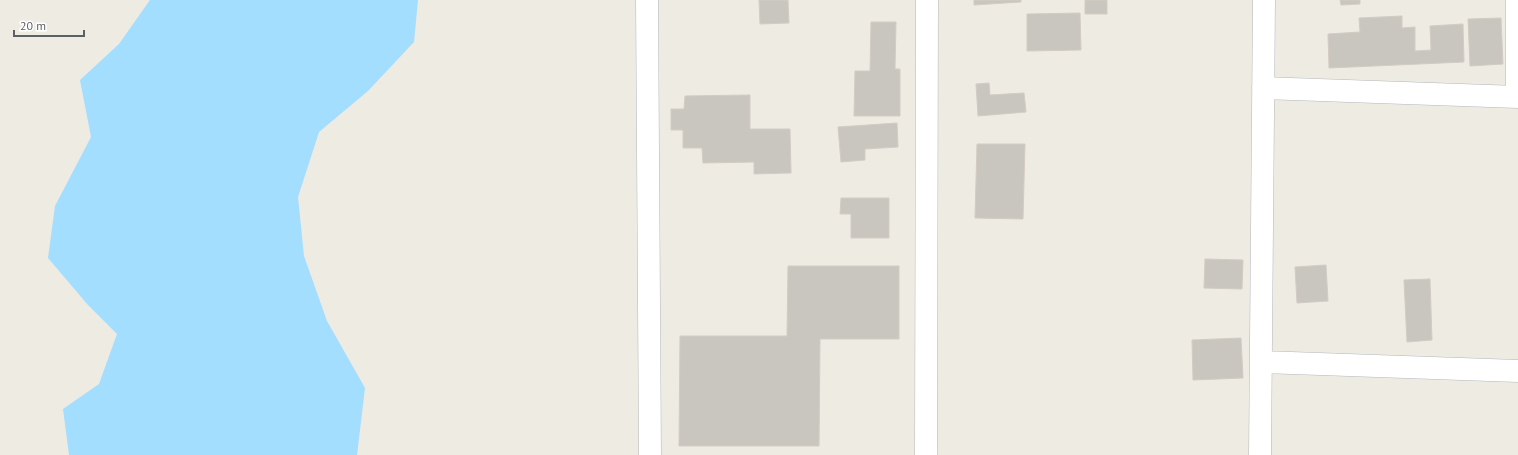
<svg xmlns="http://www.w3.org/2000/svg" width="1518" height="455" viewBox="0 0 1518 455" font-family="'PT Sans',sans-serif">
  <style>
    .water { fill: #a3ddff }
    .building { fill: #c9c6c0; stroke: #d3ccc2 }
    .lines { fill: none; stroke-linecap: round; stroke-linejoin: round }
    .minor-casing { stroke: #b4b7bb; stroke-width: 23 }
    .minor { stroke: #fff; stroke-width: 22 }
  </style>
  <rect width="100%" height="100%" fill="#eeebe3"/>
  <!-- water -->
  <path class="water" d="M150 0H418L414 42 368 91 319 132 298 197 304 256 327 321 365 388 357 455H69L63 409 99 384 117 334 88 305 48 258 55 206 91 137 80 80 119 44Z"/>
  <!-- building -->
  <path class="building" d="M759 0H788L789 23 760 24Z
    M974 0H1021V2L974 5Z
    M1085 0H1107V14H1085Z
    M1340 0H1360V4L1341 5Z
    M1080 13 1081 50 1027 51V14Z
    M1402 16V28L1415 27V51L1431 50 1430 26 1463 24 1464 62 1329 68 1328 34 1360 32 1359 18Z
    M1501 18 1503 64 1470 66 1468 19Z
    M871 22H896L895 69H900V116H854L855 71H870Z
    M989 83 990 95 1024 93 1026 112 978 116 976 84Z
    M750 95V129H790L791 173 754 174V162L703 163 702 148H683V130H671V109H684L685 96Z
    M897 123 898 147 865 149V160L841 162 838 127Z
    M977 144H1025L1023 219 975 218Z
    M841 198H889V238H851V214H840Z
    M1205 259 1243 260 1242 289 1204 288Z
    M1326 265 1328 301 1297 303 1295 267Z
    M788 266H899V339H820L819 446H679L680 336H787Z
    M1430 279 1432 340 1407 342 1404 280Z
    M1241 338 1243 378 1193 380 1192 340Z"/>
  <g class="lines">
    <!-- minor casing -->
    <g class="minor-casing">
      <path id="minor" d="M647 0 650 455
        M1263 88 1518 97
        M1517 96V0
        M1261 362 1518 371
        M926 455 927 0
        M1260 455 1264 0"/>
    </g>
    <!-- minor -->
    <use href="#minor" class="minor"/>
  </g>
  <!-- scale -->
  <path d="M14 30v6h70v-6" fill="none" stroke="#5b6064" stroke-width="2"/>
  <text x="20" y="30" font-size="12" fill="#5b6064" stroke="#ffffff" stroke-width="3" paint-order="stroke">20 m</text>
</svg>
